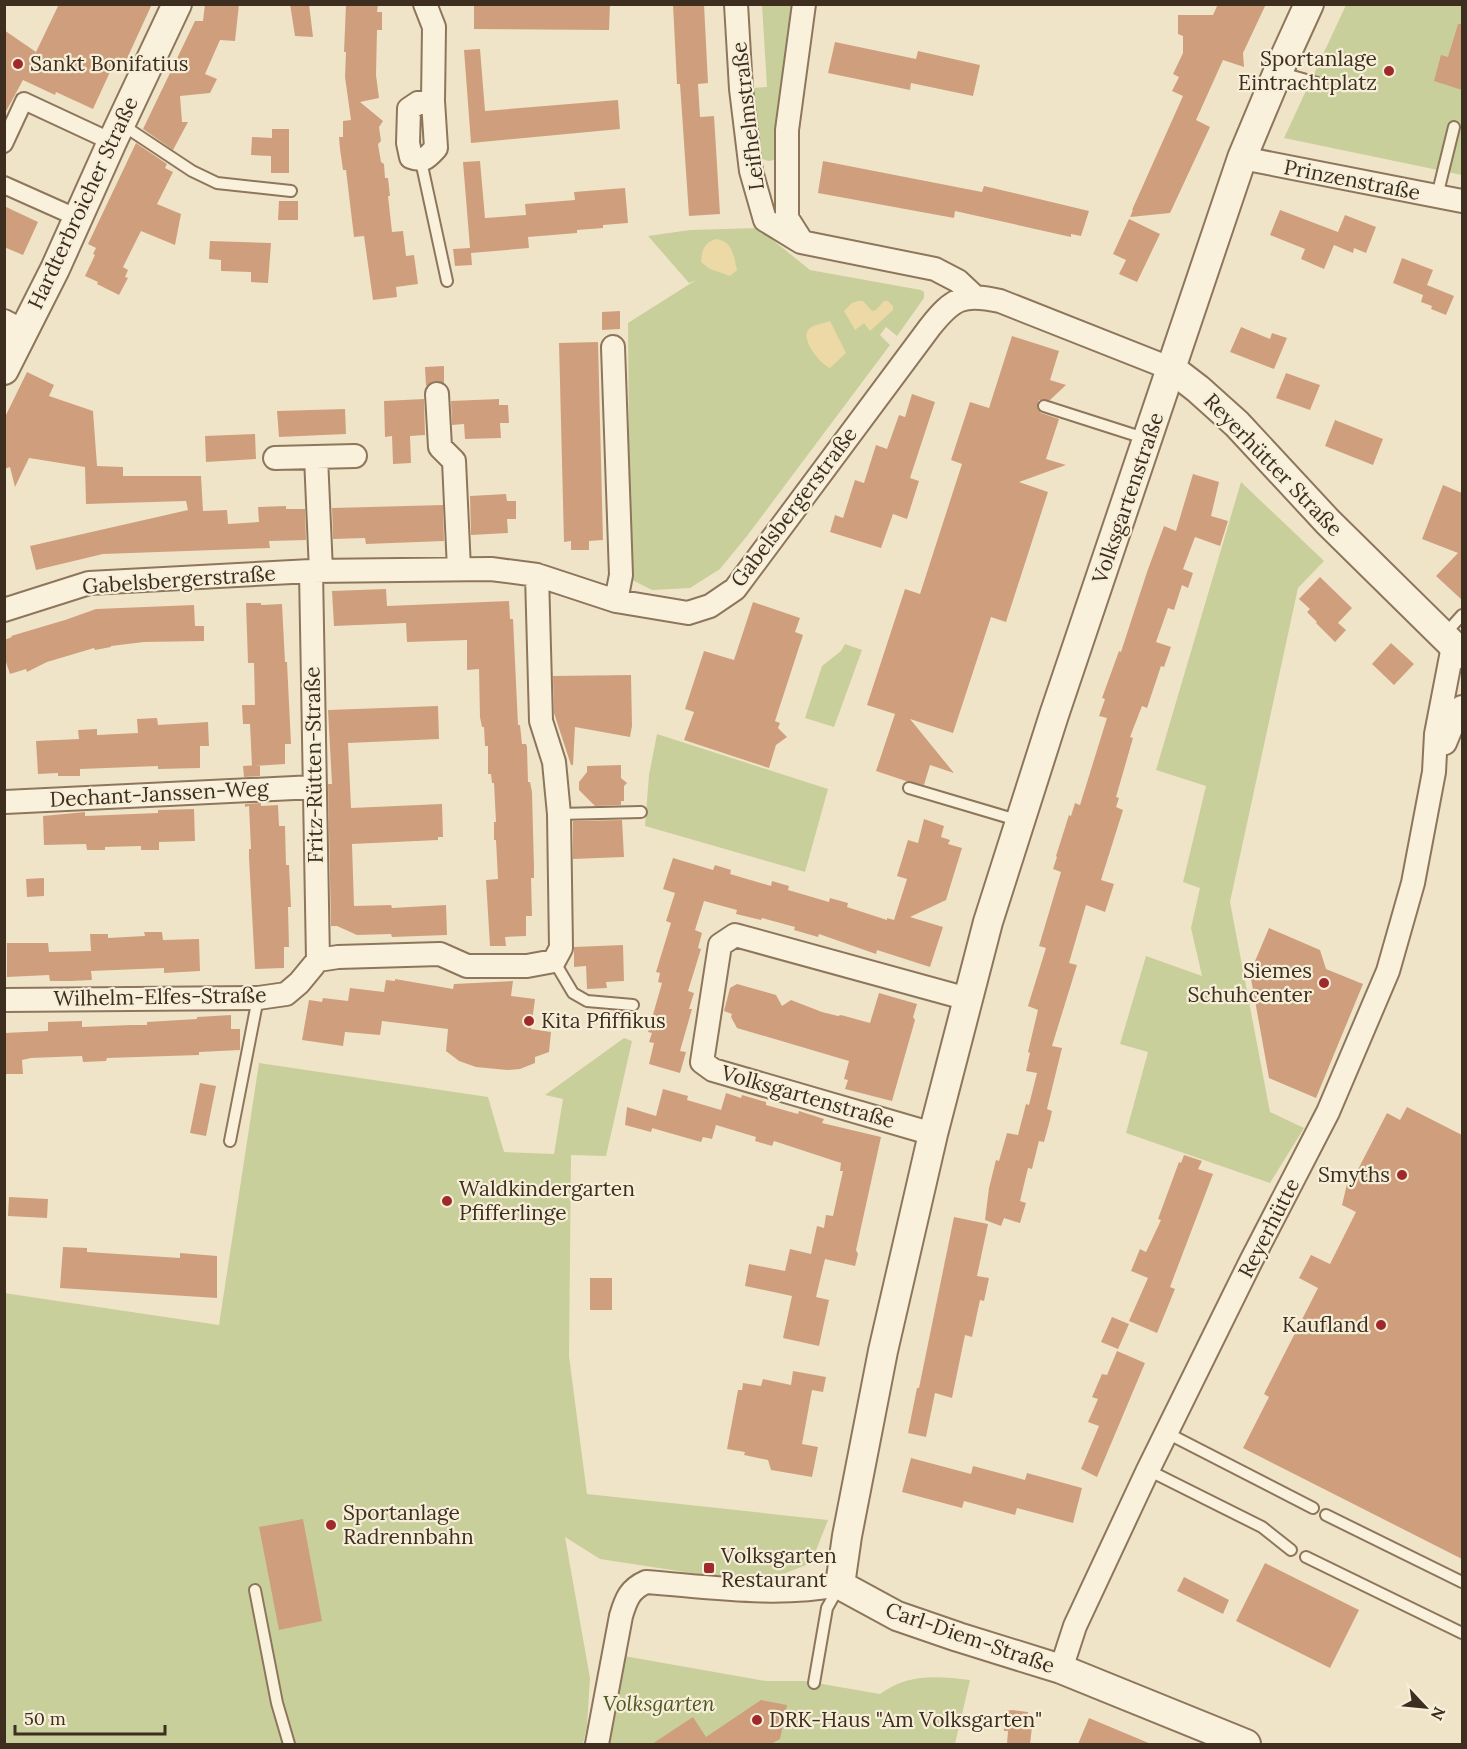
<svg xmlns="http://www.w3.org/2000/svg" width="1467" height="1749" viewBox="0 0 1467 1749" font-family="Lora,serif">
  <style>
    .green { fill: #c9cf9b }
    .sand { fill: #ecd9a5 }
    .building { fill: #cf9f7d }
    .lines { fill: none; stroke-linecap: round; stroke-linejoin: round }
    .service-casing { stroke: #8d765c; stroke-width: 14 }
    .pedestrian-casing { stroke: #8d765c; stroke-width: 20 }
    .minor-casing { stroke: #8d765c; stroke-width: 26 }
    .tertiary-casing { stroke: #8d765c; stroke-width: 32 }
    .service { stroke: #faf1dc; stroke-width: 10 }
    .pedestrian { stroke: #faf1dc; stroke-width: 16 }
    .minor { stroke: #faf1dc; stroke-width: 22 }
    .tertiary { stroke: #faf1dc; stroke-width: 28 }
    .poi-dot { fill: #9e2a2b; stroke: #f7eed8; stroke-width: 2 }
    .labels { text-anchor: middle; stroke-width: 4.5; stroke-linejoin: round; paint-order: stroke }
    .poi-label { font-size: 21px; fill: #3d2e20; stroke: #f7eed8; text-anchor: start }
    .street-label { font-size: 21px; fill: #3d2e20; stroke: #f7eed8 }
    .park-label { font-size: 21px; font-style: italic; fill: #4d5a26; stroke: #f7eed8 }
  </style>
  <rect width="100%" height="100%" fill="#f0e4c8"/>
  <!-- green -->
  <path class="green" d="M762 5H796L776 158C771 162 765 162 761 157L752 88 767 87Z
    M1346 5H1462V175L1284 138Z
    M758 228 810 270 921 290 924 292V298L897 336 886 327 880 335 890 345 747 536 720 569 690 588 652 590 630 579 628 323 696 280 689 283 648 236 690 230Z
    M1241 482 1324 561 1298 588 1230 902 1270 1112 1304 1128 1270 1183 1126 1133 1148 1052 1120 1044 1146 956 1202 976 1191 928 1200 888 1183 882 1206 786 1156 770Z
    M845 644 862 650 834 727 805 718 822 666 841 651Z
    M657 734 828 789 805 872 645 826 649 775Z
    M624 1038 632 1041 606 1156 571 1155 569 1356 587 1494 828 1520 811 1563 773 1578 750 1582 600 1559 565 1537 590 1678 587 1726 583 1744H5L4 1293 219 1325 259 1063 488 1097 504 1152 554 1154 563 1099 545 1095Z
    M624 1656 766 1681H805L880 1694C908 1673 937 1676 970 1680L955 1744H607Z"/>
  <!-- sand -->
  <path class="sand" d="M716 239C733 241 734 257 737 270L730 276 710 269 701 262C702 250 704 243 716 239Z
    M858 301H863L872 311 876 310 884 301H888L893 306V310L870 331 864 323 855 330 844 311 852 303Z
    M830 321 846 353 830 368C820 364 801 340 808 330 813 324 823 324 830 321Z"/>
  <!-- building -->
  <path class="building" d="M59 4H152L125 63 116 59 93 109 56 92 55 95 23 80 4 115V30L36 52Z
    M205 4H239L235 41 220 40 205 74 217 79 210 93 180 96 182 122H188L173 150 143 129 195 21H203Z
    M290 4H309L313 37 295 36Z
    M346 4H378L377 12H382V30H377L376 75 379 98 360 102 383 121 379 127 381 141 378 144 381 162 384 164 385 178H388L390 196H388L392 232 403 231 406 256 414 255 418 284 396 287 397 297 373 300 364 236 354 237 346 170H343L340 149 339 137H343V121L351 120 345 77 346 52H344Z
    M474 4H610L609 30 474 29Z
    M673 4H704L708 83 698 84 700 117 714 116 720 214 689 216 680 84H677Z
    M1218 4H1266L1243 53 1244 67 1223 60 1196 120 1210 127 1170 213 1130 217 1133 210H1132L1183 96 1172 91 1179 77 1173 74 1183 53V36L1178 34V15H1213Z
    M1458 24H1462V90L1434 81 1441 55 1448 57Z
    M835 42 916 59 918 51 980 65 973 96 911 83 910 90 828 73Z
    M480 49 485 111 618 100 620 129 471 143 464 50Z
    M272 129H289V173H271V156L251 155 252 137 272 138Z
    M136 143 167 164 165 168 173 172 157 204 181 214 175 245 141 231 123 267 128 270 125 277 128 278 119 295 97 284 98 282 85 276 95 255 93 254 96 248 88 244Z
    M480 161 485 218 526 215 525 204 575 200 574 192 625 188 628 223 603 225V228L577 230V233L528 237 529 248 471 253 472 265 455 266 453 249 470 248 463 162Z
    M823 161 982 192 984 186 1089 211 1081 236 1071 234V237L955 211 954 218 818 193Z
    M279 201H298V220H278Z
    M4 206 38 222 23 255 4 247Z
    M1280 210 1338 232 1345 215 1376 227 1366 253 1354 248 1353 253 1334 245 1324 269 1301 259 1305 249 1270 235Z
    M1129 219 1160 234 1137 282 1119 274 1126 260 1113 254Z
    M210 241 271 243 268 283 251 282V272L221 271V260L209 259Z
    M1402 258 1433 270 1427 285 1454 296 1446 315 1431 309 1432 306 1421 302 1423 295 1393 283Z
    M620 311V329L602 330V312Z
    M1241 327 1270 339 1272 333 1287 338 1274 369 1230 352Z
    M1012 336 1059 351 1050 380 1066 385 1050 400H1039L1037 407 1041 413 1059 419 1046 459 1066 465 1019 482 1048 492 1006 622 991 617 953 733 910 719 954 773 930 765 924 785 906 781 876 771 895 714 867 705 905 589 920 594 962 464 951 460 970 402 989 408Z
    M598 342 603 540 589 541V550H571V541L564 542 559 343Z
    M444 366V383L436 381 426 386 425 367Z
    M27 372 54 385 49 396 93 411 97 466 123 467V476H201L203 511 227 510 228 524 259 522 258 507 286 506V509H305L306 540 269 541 270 548 103 554 36 570 30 546 188 510 186 501 86 504 85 467 29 458 15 487 10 467 4 469V419Z
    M1286 373 1320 385 1310 410 1276 398Z
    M912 394 935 402 910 478 919 481 907 519 893 514 881 548 830 532 835 515 843 518 855 480 864 483 876 445 887 449 899 415 905 417Z
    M424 399 425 435 410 436 411 463 393 464 392 436 385 437 384 401Z
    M499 399V405H508L509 423H500L501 438 465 439 464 424 452 425 451 401Z
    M345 409 346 434 279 437 277 411Z
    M1335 420 1383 439 1373 465 1325 446Z
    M255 434 256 459 206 462 205 436Z
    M1193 474 1219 482 1211 516 1228 521 1220 546 1195 537 1183 569 1193 573 1188 588 1182 585 1174 610 1168 608 1156 642 1171 647 1164 667 1161 666 1147 708 1142 706 1130 737 1133 738 1116 797 1119 798 1116 807 1123 810 1101 880 1114 884 1105 912 1086 905 1069 963 1077 965 1052 1046 1062 1048 1047 1109 1052 1111 1050 1120 1044 1142 1039 1141 1032 1169 1028 1168 1020 1201 1026 1203 1020 1223 1004 1218 1001 1226 985 1220 989 1188 996 1160 999 1161 1007 1133 1018 1135 1026 1104 1029 1105 1037 1073 1026 1071 1030 1053 1028 1052 1038 1010 1028 1006 1046 948 1039 946 1061 872 1053 869 1057 857 1056 856 1069 815 1071 816 1075 803 1080 805 1107 718 1099 716 1105 699 1102 698 1119 651 1121 652 1147 572 1164 526 1176 531Z
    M1443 485 1462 493V600L1436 576 1458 553 1422 539Z
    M506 494 507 501H516V519H507L508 533 471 535 470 496Z
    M443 505 444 541 366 544 365 538 333 539 332 508Z
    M1320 577 1352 608 1338 623 1346 630 1335 642 1316 623 1317 622 1307 612 1310 609 1299 599Z
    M386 589 387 606 509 601 510 619H513L518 725H520L522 744H526L527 747 528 782H530L532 792 534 868V878H531L532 916H526V936L505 937 506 946H490L486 880 498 879 496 840H494V822H496L494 783H492L491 774H488V746H485L484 727H482L480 717 479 669 467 670V640L407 642 406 623 334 626 332 591Z
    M753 602 800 618 795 632 803 635 775 721 780 723 778 728 787 737 776 745 769 768 684 740 694 712 685 709 704 651 734 660Z
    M246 603H261V605L282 604 285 662H287L291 744H285V764L252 766 250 724H243L242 705H255L254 663H248Z
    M194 605 195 626H204V641L144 642 111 646V647L95 650 94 648 47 662 27 672 26 669 10 674 4 656V640L12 637 11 636 65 620 96 609Z
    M1391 643 1414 664 1394 685 1372 664Z
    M631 675 632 726 630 737 575 727 573 765H571L554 713 553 676Z
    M438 706 439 739 348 743 351 808 442 804 443 837H438V840L352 844 354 906 391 905 392 908 446 905 447 935 392 937 391 934 357 935 337 926H331L328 784H332L328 710Z
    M157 718 158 725 208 722 209 746H200V768L158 769V766L80 769V776H58V773L38 774 36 741 79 739 78 730 97 729V735L138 733 137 719Z
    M260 765V776L244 777 243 766Z
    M621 765V778L627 783 624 786V801H621V805L595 806 579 790V782L587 772V766Z
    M261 803V806L278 805 279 826H285L286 865H289L291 907H288L289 947H284V968L255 969 249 858V849H251L249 806 245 807V804Z
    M194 809 195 841 159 842V850H141V846L105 847V850H87L86 844 44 845 43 816 85 812V816L158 813V810Z
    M924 819 944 826 941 837 950 840 948 844 962 848 946 900 910 917 943 927 930 967 877 950 876 954 819 934 818 937 794 930 795 927 762 918 761 920 736 914 737 910 704 901 695 930 702 933 698 948 701 949 688 991 694 993 689 1009H692L680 1051 686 1052 680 1073 649 1064 654 1043 649 1042 652 1033 648 1032 662 983 658 982 660 973 656 972 671 923 666 921 675 893 663 889 673 858 713 870 715 865 731 870 730 874 771 886 772 881 789 886 788 890 829 902 830 898 848 903 847 907 887 920V918L894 920 907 879 897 876 908 840 918 843Z
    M622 820 624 857 573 859V821Z
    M44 878V896L27 897 26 879Z
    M1269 928 1320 950 1326 969 1363 984 1316 1098 1269 1078 1250 973Z
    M144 932H162L163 940 199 939 200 971 164 973V968L91 971 92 980 71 981H50L49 975 7 977V943H48L49 952 91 951 90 934H108V938L126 937 145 936Z
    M623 945 624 981 606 982 607 988 587 989 586 966 574 967V947Z
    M395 979 453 989 454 984 513 981 511 996 535 999 531 1029 551 1032 549 1052 535 1057V1063L520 1069 507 1070 476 1067 459 1061 446 1051 448 1029 382 1021 380 1035 345 1032 343 1046 302 1040 309 1000 322 1002 323 998 348 1001 350 988 384 992 386 980 395 981Z
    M737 984 776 995 782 1006 791 1000 822 1012 838 1016 841 1015 870 1023 879 993 917 1004 913 1017 915 1020 892 1101 845 1089 848 1080 844 1079 849 1061 737 1028 731 1017 732 1014 724 1011 730 988Z
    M231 1015V1029H240V1050L199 1052V1055L107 1058 106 1061 83 1062 82 1056 31 1058 22 1060 23 1074H4V1033L48 1031V1022L82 1021V1027L131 1025H147V1022L197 1019V1017Z
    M200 1083 216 1086 206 1136 190 1133Z
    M663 1089 688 1096 687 1100 721 1110 726 1093 741 1098 742 1095 766 1102V1105L798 1114 799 1111 824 1119 822 1123 881 1137 856 1250 858 1254 855 1266 825 1259 816 1297 829 1300 819 1346 783 1338 792 1296 745 1286 749 1264 785 1271 790 1249 811 1254 817 1226 824 1228 826 1215 833 1216 843 1171H840L841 1163 774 1141 772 1146 755 1141 756 1137 716 1125 712 1139 703 1137 701 1142 652 1128 653 1125 651 1132 625 1125 627 1107 656 1116Z
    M1407 1107 1462 1135V1559L1243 1448 1269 1397 1264 1394 1318 1288 1299 1278 1311 1255 1330 1264 1356 1212 1342 1205 1347 1184 1350 1185 1387 1113 1400 1120Z
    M1184 1155 1202 1161 1198 1169 1213 1174 1170 1287 1175 1289 1157 1333 1129 1321 1148 1278 1131 1271 1140 1249 1146 1252 1161 1220 1158 1219 1179 1162 1181 1163Z
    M9 1197 48 1199 47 1218 8 1216Z
    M954 1217 988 1224 977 1276 989 1278 984 1301 980 1300 972 1337 965 1335 952 1398 935 1393 926 1437 908 1433 917 1388H919Z
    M63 1247 87 1248V1252L180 1258V1253L217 1256V1298L60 1288Z
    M590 1278H612V1310H590Z
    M1112 1317 1129 1324 1118 1349 1101 1342Z
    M1117 1351 1145 1363 1097 1477 1081 1469 1099 1426 1088 1422 1098 1399 1092 1397 1102 1374 1107 1375Z
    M793 1371 826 1377 823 1392 812 1390 802 1444 818 1447 812 1477 771 1470 768 1460 744 1455 745 1452 727 1449 738 1390H742L743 1383 761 1386 763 1379 791 1385Z
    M911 1458 971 1474 973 1466 1025 1480 1027 1473 1082 1488 1073 1523 1017 1508 1015 1515 964 1501 962 1508 902 1492Z
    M303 1519 322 1621 279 1630 259 1527Z
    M1265 1563 1359 1610 1330 1668 1236 1621Z
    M1184 1577 1229 1600 1223 1614 1177 1591Z
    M761 1700 787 1705 780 1739 771 1744H652L693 1717 706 1737Z
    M1012 1710 1028 1712 1027 1718H1033L1030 1744H1007L1008 1731H1004L1006 1711Z
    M1089 1718 1151 1744H1078Z"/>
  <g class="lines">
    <!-- service casing -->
    <g class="service-casing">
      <path id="service" d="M1278 72 1317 83
        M121 124 192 171 217 183 291 191
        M421 161 447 281
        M1437 196 1454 127
        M1044 406 1147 439
        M1445 634 1462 615
        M909 788 1020 821
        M559 814 641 812
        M554 961 573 993 587 1001 633 1005
        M230 1141 258 998
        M1167 1433 1313 1508
        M1148 1470 1262 1527 1291 1550
        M1326 1515 1462 1582
        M1306 1557 1462 1633
        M255 1590 277 1703 289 1744
        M814 1683 827 1608 840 1585"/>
    </g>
    <!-- pedestrian casing -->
    <g class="pedestrian-casing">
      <path id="pedestrian" d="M4 144 24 101 112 142
        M4 185 78 218"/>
    </g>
    <!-- minor casing -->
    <g class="minor-casing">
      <path id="minor" d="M425 4 434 27 433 101 436 148C427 158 424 162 411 157L408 143 409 109 418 103 433 101
        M736 4 741 89 751 171 765 220 801 242 935 269 958 281 975 297
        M1242 158 1462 201
        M801 240 787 218V130L804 4
        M4 321 23 331
        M613 347 621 575 616 601
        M437 394 440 447 454 461 459 569
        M316 457 321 571
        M275 458 355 456
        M311 571 318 960
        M4 610 89 583 311 571 491 569 537 575 616 601 688 613 710 606 735 589 930 327C953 298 963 293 1000 301L1172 369
        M1445 743 1459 709 1462 707
        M5 802 314 787
        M4 1000 258 998 286 994 299 983 318 960 338 957 440 954 467 966H527L554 961 561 948 559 814 554 762 541 721 537 575
        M933 1134 713 1070 702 1062 720 945 735 935 968 999
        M1061 1669 1075 1626 1148 1470 1251 1261 1328 1112 1388 971 1413 883 1434 772 1436 734 1453 646
        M597 1744 621 1616C626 1599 630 1589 646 1582 711 1587 775 1597 840 1585"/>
    </g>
    <!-- tertiary casing -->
    <g class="tertiary-casing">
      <path id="tertiary" d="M1172 369 1198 389 1237 424 1328 522 1462 654
        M4 370 55 269 112 142 177 4
        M1246 1744 1061 1669 958 1637 897 1616 840 1585 847 1536 883 1351 933 1134 988 922 1054 715 1242 158 1278 72 1309 4"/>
    </g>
    <!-- service -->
    <use href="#service" class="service"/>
    <!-- pedestrian -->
    <use href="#pedestrian" class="pedestrian"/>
    <!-- minor -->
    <use href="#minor" class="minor"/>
    <!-- tertiary -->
    <use href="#tertiary" class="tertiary"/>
  </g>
  <!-- markers -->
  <g class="poi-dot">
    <circle cx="18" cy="64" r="6"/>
    <circle cx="1389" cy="71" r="6"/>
    <circle cx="1324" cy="983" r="6"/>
    <circle cx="529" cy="1021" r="6"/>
    <circle cx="1402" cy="1175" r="6"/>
    <circle cx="447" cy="1201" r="6"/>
    <circle cx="1381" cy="1325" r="6"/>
    <circle cx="331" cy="1525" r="6"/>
    <rect x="703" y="1562" width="12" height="12" rx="3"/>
    <circle cx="757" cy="1720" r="6"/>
  </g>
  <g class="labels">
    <!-- poi labels -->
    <g class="poi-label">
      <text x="1377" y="66" text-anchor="end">Sportanlage<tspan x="1377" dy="24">Eintrachtplatz</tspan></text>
      <text x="30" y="71">Sankt Bonifatius</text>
      <text x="1312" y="978" text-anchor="end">Siemes<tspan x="1312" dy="24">Schuhcenter</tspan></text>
      <text x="541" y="1028">Kita Pfiffikus</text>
      <text x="1390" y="1182" text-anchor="end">Smyths</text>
      <text x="459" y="1196">Waldkindergarten<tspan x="459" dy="24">Pfifferlinge</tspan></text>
      <text x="1369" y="1332" text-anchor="end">Kaufland</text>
      <text x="343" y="1520">Sportanlage<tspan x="343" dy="24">Radrennbahn</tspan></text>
      <text x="721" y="1563">Volksgarten<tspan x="721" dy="24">Restaurant</tspan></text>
      <text x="769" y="1727">DRK-Haus "Am Volksgarten"</text>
    </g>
    <!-- street labels -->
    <g class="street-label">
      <text transform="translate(748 116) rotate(-97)" y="7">Leifhelmstraße</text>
      <text transform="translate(1352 180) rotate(11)" y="7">Prinzenstraße</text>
      <text transform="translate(83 203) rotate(-65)" y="7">Hardterbroicher Straße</text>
      <text transform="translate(1273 465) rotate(46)" y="7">Reyerhütter Straße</text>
      <text transform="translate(1128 498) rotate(-71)" y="7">Volksgartenstraße</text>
      <text transform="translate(794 507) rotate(-53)" y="7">Gabelsbergerstraße</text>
      <text transform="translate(179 580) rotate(-4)" y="7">Gabelsbergerstraße</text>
      <text transform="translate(314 765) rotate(-91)" y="7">Fritz-Rütten-Straße</text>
      <text transform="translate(159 794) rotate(-3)" y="7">Dechant-Janssen-Weg</text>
      <text transform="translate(160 997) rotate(-1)" y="7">Wilhelm-Elfes-Straße</text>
      <text transform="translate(808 1097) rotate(16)" y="7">Volksgartenstraße</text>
      <text transform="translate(1269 1228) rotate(-63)" y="7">Reyerhütte</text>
      <text transform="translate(970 1638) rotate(19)" y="7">Carl-Diem-Straße</text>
    </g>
    <!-- park labels -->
    <g class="park-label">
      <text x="659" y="1711">Volksgarten</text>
    </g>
  </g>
  <!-- border -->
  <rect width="1467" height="1749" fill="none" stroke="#3d2e20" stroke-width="12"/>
  <!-- north arrow -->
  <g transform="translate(1425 1707) rotate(116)" stroke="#f7eed8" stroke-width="4.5" paint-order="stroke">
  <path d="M0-4.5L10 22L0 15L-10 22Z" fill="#3d2e20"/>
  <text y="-9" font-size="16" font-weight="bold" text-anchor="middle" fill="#3d2e20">N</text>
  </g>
  <!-- scale -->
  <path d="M15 1725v9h150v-9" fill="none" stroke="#3d2e20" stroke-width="3"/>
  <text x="24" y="1725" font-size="18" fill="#3d2e20" stroke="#f7eed8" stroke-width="4.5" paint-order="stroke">50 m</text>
</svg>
